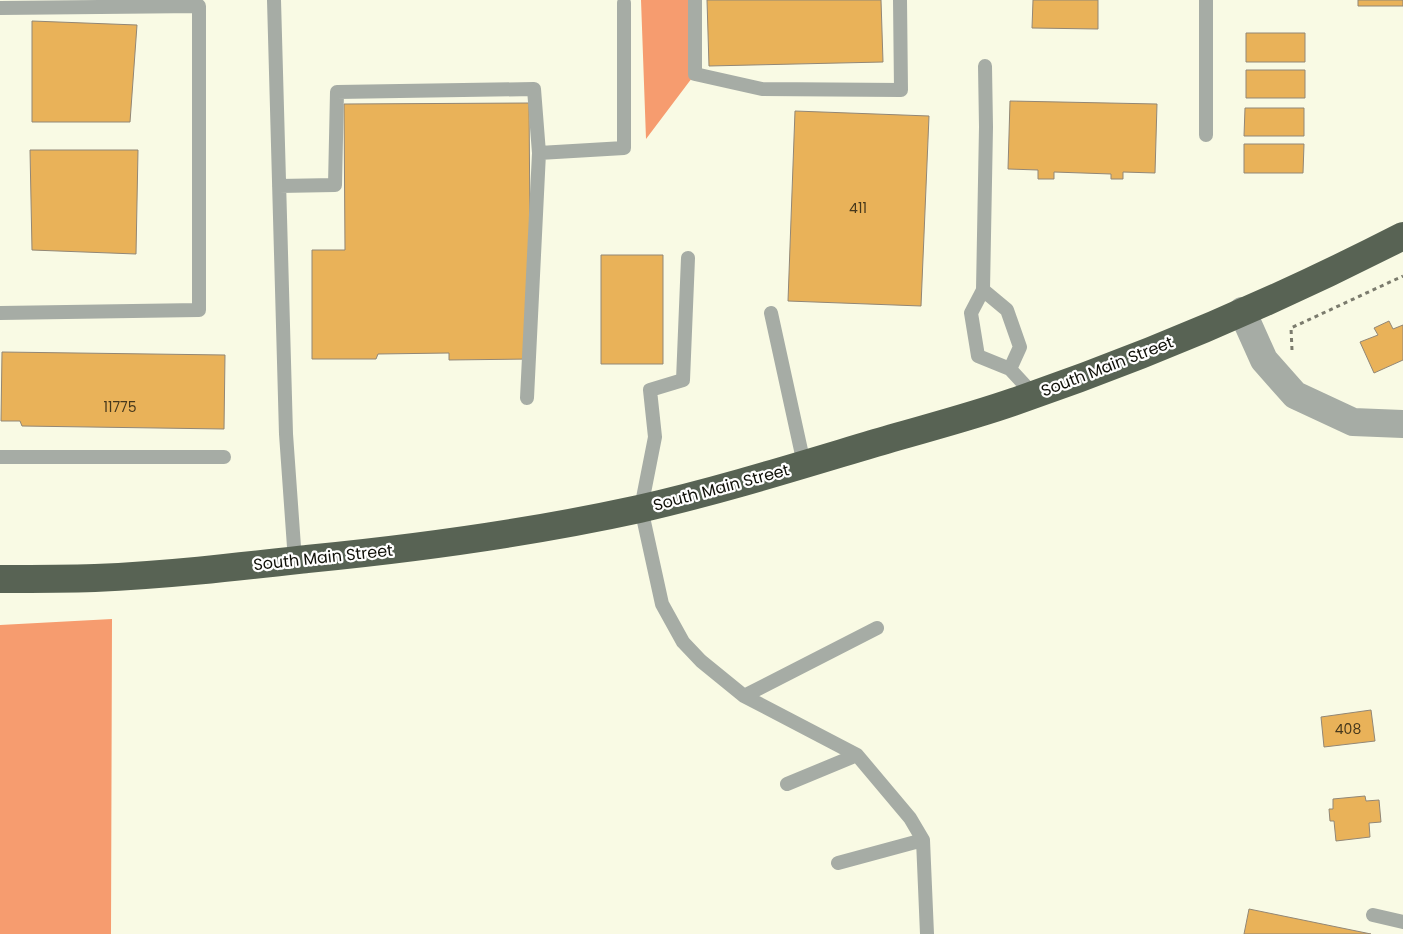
<svg xmlns="http://www.w3.org/2000/svg" width="1403" height="934" viewBox="0 0 1403 934" font-family="Poppins,sans-serif">
  <style>
    .forest { fill: #f69c6f }
    .building { fill: #e9b259; stroke: #928776 }
    .lines { fill: none; stroke-linecap: round; stroke-linejoin: round }
    .path { stroke: #7b7b6d; stroke-width: 3; stroke-dasharray: 4 4; stroke-linecap: butt }
    .service { stroke: #a6aca5; stroke-width: 14 }
    .minor { stroke: #a6aca5; stroke-width: 28 }
    .trunk { stroke: #586354; stroke-width: 28 }
    .labels { text-anchor: middle; stroke-width: 4.5; stroke-linejoin: round; paint-order: stroke }
    .number-label { font-size: 14px; fill: #46381c }
    .street-label { font-size: 16px; fill: #101008; stroke: #fff }
  </style>
  <rect width="100%" height="100%" fill="#f9fae4"/>
  <!-- forest -->
  <path class="forest" d="M641 0H695V74L646 139Z
    M112 619 111 934H0V625Z"/>
  <!-- building -->
  <path class="building" d="M707 0H881L883 62 709 66Z
    M1033 0H1098V29L1032 28Z
    M1358 0H1403V6H1358Z
    M32 21 137 25 130 122H32Z
    M1246 33H1305V62H1246Z
    M1246 70H1305V98H1246Z
    M1010 101 1157 104 1155 173 1123 172V179H1111V174L1054 172V179H1038V170L1008 169Z
    M529 103 531 359 449 360V353L378 354 376 359H312V250H345L344 104Z
    M1245 108H1304V136H1244Z
    M795 111 929 116 921 306 788 301Z
    M1244 144H1304L1303 173H1244Z
    M30 150H138L136 254 32 250Z
    M601 255H663V364H601Z
    M1389 321 1393 329 1403 325V360L1374 373 1360 342 1378 335 1374 328Z
    M2 352 225 355 224 429 22 426 20 421H1Z
    M1371 710 1375 741 1324 747 1321 717Z
    M1365 796 1366 801 1379 800 1381 822 1369 823 1370 837 1336 841 1334 821H1330L1329 809H1333V799Z
    M1249 909 1371 934H1244Z"/>
  <g class="lines">
    <!-- path -->
    <path class="path" d="M1292 350 1291 328 1403 276"/>
    <!-- service -->
    <path class="service" d="M274 0 286 434 295 561
      M695 0V74L762 89 901 90 900 0
      M0 8 199 6V310L0 313
      M985 66 986 127 983 290 971 313 978 356 1010 369 1033 394
      M1206 135V0
      M279 186 335 185 337 92 534 89 539 153
      M688 258 683 380 650 390 655 437 641 508 662 604 683 642 701 661 744 696 857 755 910 818 923 840 927 934
      M983 290 1007 310 1020 347 1010 369
      M771 313 804 464
      M527 398 539 153 624 148V3
      M0 457H224
      M744 696 877 628
      M787 784 857 755
      M838 863 923 840
      M1373 915 1403 922"/>
    <!-- minor -->
    <path class="minor" d="M1242 311 1264 360 1295 395 1353 422 1403 424"/>
    <!-- trunk -->
    <path class="trunk" d="M0 579C32 579 64 579 95 578 166 575 236 567 307 559 419 548 529 533 639 509 718 491 795 467 872 444 919 430 967 418 1013 402 1145 357 1278 300 1403 236"/>
  </g>
  <g class="labels">
    <!-- number labels -->
    <g class="number-label">
      <text x="858" y="213">411</text>
      <text x="120" y="412">11775</text>
      <text x="1348" y="734">408</text>
    </g>
    <!-- street labels -->
    <g class="street-label">
      <text transform="translate(1107 366) rotate(-21)" y="6">South Main Street</text>
      <text transform="translate(721 487) rotate(-15)" y="6">South Main Street</text>
      <text transform="translate(323 557) rotate(-6)" y="6">South Main Street</text>
    </g>
  </g>
</svg>
